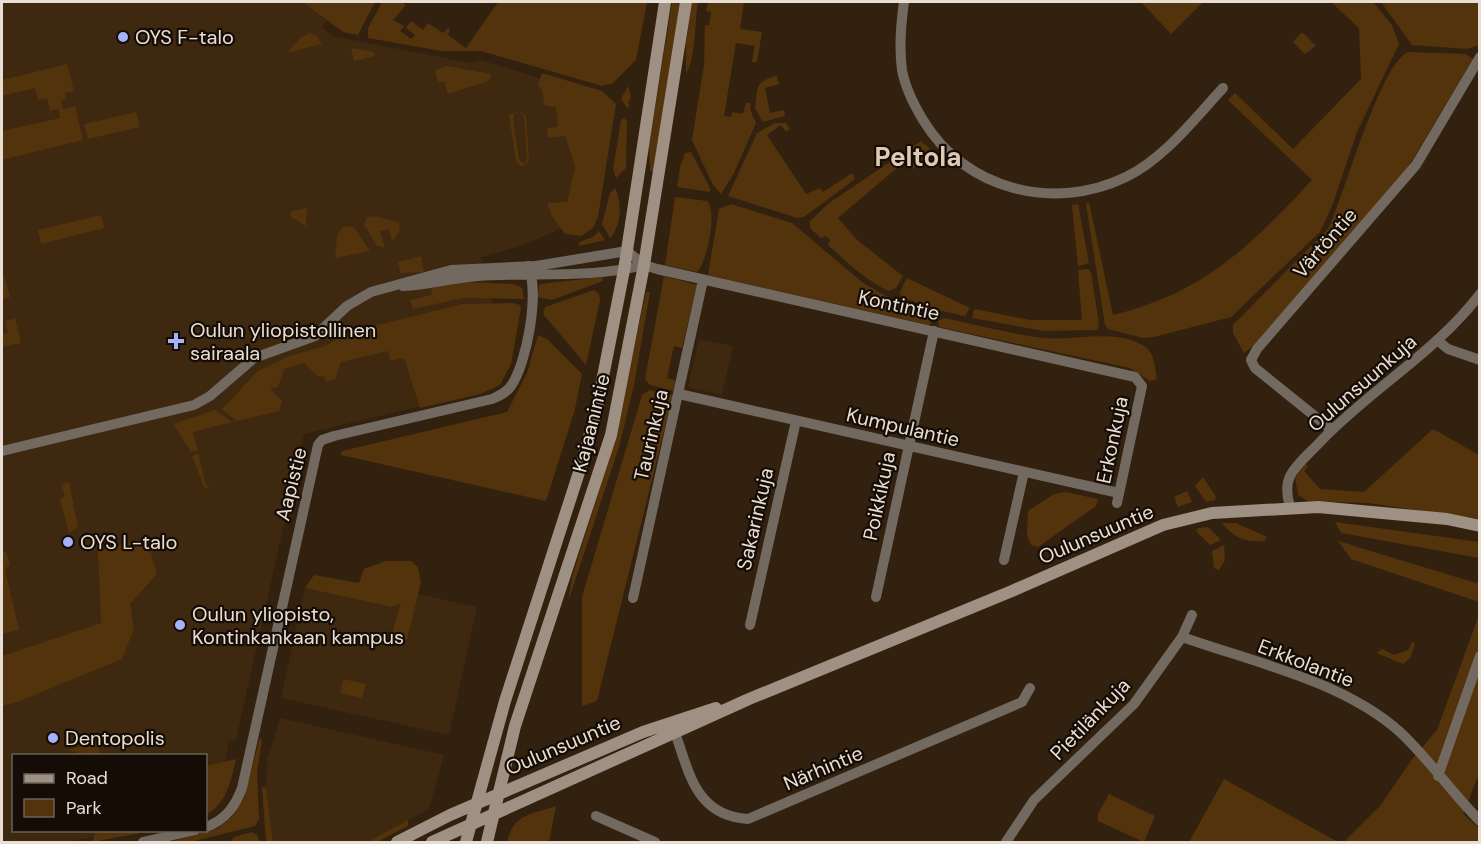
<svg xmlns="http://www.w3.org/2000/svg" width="1481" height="844" viewBox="0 0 1481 844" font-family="'DM Sans',sans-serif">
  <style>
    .built { fill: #3e2810 }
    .green { fill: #53330b; fill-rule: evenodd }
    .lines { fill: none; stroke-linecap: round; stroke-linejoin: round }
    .street { stroke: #726961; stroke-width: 10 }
    .secondary { stroke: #9e9082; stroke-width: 12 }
    .poi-dot { fill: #a6b1fc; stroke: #140c05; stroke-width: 2 }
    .labels { text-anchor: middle; stroke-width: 4.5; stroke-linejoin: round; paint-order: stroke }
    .poi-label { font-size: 20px; fill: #e9ded3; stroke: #140c05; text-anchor: start }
    .street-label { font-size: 20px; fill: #e9ded3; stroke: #140c05 }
    .district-label { font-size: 26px; font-weight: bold; fill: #e0c9b3; stroke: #140c05 }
  </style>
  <rect width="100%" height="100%" fill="#32210f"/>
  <!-- built -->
  <path class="built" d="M2 2H340L322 27 333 36 471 63 481 60 549 81 575 166 561 228 524 245 481 257 507 363 489 390 304 434 236 740 229 741 221 785 206 806V756H14V830L119 831 69 842H2Z
    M699 339 733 346 722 395 688 387Z
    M305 588 391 607 395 589 477 607 449 735 281 698Z
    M280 718 444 755 429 809 367 842H273L266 788 267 760Z"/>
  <!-- green -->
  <path class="green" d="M303 2H375L358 35 343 32Z
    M382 2H401L406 5 393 20 404 26 400 31 411 39 415 35 406 28 411 21 423 30 428 23 443 33 448 28 450 30 448 35 466 48 498 2H647L636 60 613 83 602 86 481 51H441L368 38V28Z
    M672 2H680L653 172 650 171 649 147Z
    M692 2H698C695 19 695 64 686 73V43Z
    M708 2H744L740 29 762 32 757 62H752L755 46 736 43 724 116 731 117 732 112 743 114 746 103H751L750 109 756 123 734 173 721 194 713 185 692 140 704 65 705 25H709L711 12 706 11Z
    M1141 2H1203L1171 34Z
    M1331 2H1373L1392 25 1399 44 1357 132 1332 206 1320 232 1231 317 1154 337 1143 338 1108 329 1105 325 1086 204 1089 202 1113 315C1203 293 1251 246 1312 180L1228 100 1235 93 1293 149 1361 79 1359 28Z
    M1381 2H1479V45L1467 49 1412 45Z
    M1302 32 1316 46 1305 54 1293 42Z
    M309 33 317 36 322 44 287 53 300 38Z
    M351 48 374 52 375 56 354 61Z
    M1409 52 1466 54 1473 59 1407 169 1253 346 1244 353 1233 333V325L1328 229C1343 200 1381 59 1409 52Z
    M67 64 74 91 65 93 66 99 61 100 63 109 75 106 83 140 2 160V131L60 118 58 109 50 111 47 98 38 100 35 88 2 96V80Z
    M447 66 491 74 489 81 448 94 444 81 438 82 435 70Z
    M542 73 602 91 616 104 598 217 593 228 581 236 565 234 552 216 547 203 567 202 575 166 565 136 548 138 547 128 558 127 556 107 545 106 542 91 538 84Z
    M777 76 779 84 765 88 770 113 784 110 785 116 763 122 755 109C758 88 754 81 777 76Z
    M628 86 631 97 628 103 630 106 627 108 621 99Z
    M520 111 526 116 529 161 522 167 516 161 509 115ZM520 112 524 117 527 160 524 164 519 160 513 118 515 113Z
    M136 112 140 127 88 139 84 124Z
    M624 118 627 121 626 168 616 178 613 169 621 120Z
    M775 123H786L790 129 786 132 781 125 767 135 806 194 820 188 823 192 852 173 855 179 804 217 797 218 728 196 757 133Z
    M921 141 933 151 913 169 905 161 838 218 856 239 903 276 896 288 889 291C866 281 847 262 828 245L830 240 826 236 821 238 811 229 809 222 829 203Z
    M691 152 710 188V192L677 187 680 167 685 153Z
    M615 188C622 202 622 225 610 238L602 224 610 193Z
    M675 197 707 201C718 211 707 262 697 272L665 265Z
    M731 204 792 223 862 282 896 302 930 315 931 323 929 325 708 275 719 209Z
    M1078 204 1089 263 1078 266 1072 205Z
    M307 208 306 226 290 216 292 211Z
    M101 215 104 228 41 244 38 230Z
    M374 216 398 222 400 226 399 233 392 242 389 229 380 231 385 248 376 245 364 224 367 217Z
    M344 226 354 227 370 251 335 258 337 235Z
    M599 231 605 240 579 246V242L593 237Z
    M421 256 424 272 400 273 398 262Z
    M1088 269 1091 272 1099 324 1097 330 1044 331 972 318 974 309 1030 320H1082L1078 270Z
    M2 275H4L10 297 2 300Z
    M664 276 697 285 682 348 674 346 667 378 675 380 673 391 650 385 645 379Z
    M602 277 603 281 552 300 537 297 540 284Z
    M907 278 970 308 965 316 938 310 901 297 900 292Z
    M453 282 514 284 522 288 524 299 463 298 413 309 410 300 432 295 431 289Z
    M594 290 599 294 600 300 586 365 543 314 545 307Z
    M646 292H650L634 385 619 447 568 602 572 577 613 446Z
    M513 303 520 305 521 308 511 364 500 385 480 394 420 408 404 358 390 361 388 351 341 362 335 379 326 382 324 376 319 377 304 363 284 369 278 387 270 389 282 401 279 411 237 421 222 409 258 371 289 356 325 346 349 332 463 304Z
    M15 318 21 343 2 347V334L8 333 5 321Z
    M944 318C977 325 1010 334 1044 338 1075 341 1115 328 1144 346 1155 353 1155 368 1157 379L1150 381 1130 368 939 327 938 321Z
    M538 335 547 339 582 374 575 409 546 501 341 455 342 451 507 412 527 373Z
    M650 390 673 395 597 701 582 706V597L642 395Z
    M215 410 232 422 193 432 198 450 191 452 173 424Z
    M1433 429 1479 455V519L1368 503 1308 501 1298 495 1295 478 1306 463 1308 467 1304 471 1320 489 1364 492Z
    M198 453 206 486 211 487 205 489 192 456Z
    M1203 477 1216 497 1215 500 1206 502 1195 486Z
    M69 482 78 527 69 533 60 499 65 496 61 485Z
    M1187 491 1192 502 1178 507 1174 497Z
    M1066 492 1098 499 1096 506 1038 547 1031 545 1027 535 1028 511 1054 494Z
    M1335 522 1479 542V558L1341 533Z
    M1222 523H1236L1267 537 1265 541C1245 542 1235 539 1222 523Z
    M1208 527 1221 540 1210 545 1196 531 1198 528Z
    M147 538 157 574 130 604 134 629 122 659 20 701 2 706V656L101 623 98 551Z
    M1338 541 1476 583 1479 581V602L1351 559Z
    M1224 545 1225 560 1219 570 1214 568 1212 551Z
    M6 551 10 564 5 569 19 630 2 634V552Z
    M386 561H411L418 567 421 582 407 640 391 637 401 603 391 607 305 588 314 575 359 583 364 569Z
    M1479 615V774L1463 814 1479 828V842H1344L1380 806 1413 758 1437 730Z
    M1412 642 1415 644 1410 658 1403 664 1377 653 1382 649 1394 655 1408 650Z
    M343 679 366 684 362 698 340 693Z
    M260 737 262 741 257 772 259 819 255 826 190 842H170L218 828 232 817 244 798Z
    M98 742 100 755H87L67 750Z
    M236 759C231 781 227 803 206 815V766Z
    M1224 779 1338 842H1189Z
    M262 787 266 788 273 842H266Z
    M1109 794 1155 816 1144 842 1098 821V814Z
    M556 806 549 842H507C514 813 531 815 556 806Z
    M408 820V826L377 842H367Z
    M96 831H135L141 833 92 842Z
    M252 832 258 836 259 842H230L234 837Z"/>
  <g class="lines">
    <!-- street -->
    <path class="street" d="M904 2C901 23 899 48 902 70 905 87 914 105 923 120 965 190 1054 212 1126 177 1164 159 1195 118 1223 88
      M403 286C428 285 452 278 477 276 533 272 589 279 644 265
      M1437 340 1448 349 1480 360
      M679 394 1119 493
      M1332 430 1255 368 1251 360 1257 349 1416 165 1480 57
      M2 451 194 405 210 396 254 358 315 336 347 306 371 292 451 270 536 266 627 251 644 265 657 269 1135 377 1142 386 1117 503
      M1290 507C1287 497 1286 485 1290 476 1297 463 1311 452 1321 441 1371 389 1436 352 1480 294
      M1004 560 1024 472
      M876 597 934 331
      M633 598 703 280
      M750 625 796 421
      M1182 637C1253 662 1343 681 1400 732 1429 759 1452 793 1480 821
      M673 727C689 770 694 816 748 819L1022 702 1030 688
      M1438 776 1480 656
      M596 816 655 842
      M206 827C225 820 235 807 242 788L318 445 322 440 334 436 492 399C499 396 506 393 511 386 527 363 540 292 528 266
      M143 842 195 830
      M1006 842 1034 800 1134 704 1182 637 1192 615"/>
    <!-- secondary -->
    <path class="secondary" d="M397 842 450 815 643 732 716 708
      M432 842 749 699 1012 591 1163 525 1212 513 1318 507 1447 519 1480 526
      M466 842 505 701 582 463 597 407 624 270 665 2
      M487 842 515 726 611 435 644 265 686 2"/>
  </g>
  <!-- markers -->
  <g class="poi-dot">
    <circle cx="123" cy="37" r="6"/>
    <path d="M173 332h6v6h6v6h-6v6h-6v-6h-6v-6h6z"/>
    <circle cx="68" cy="542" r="6"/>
    <circle cx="180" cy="625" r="6"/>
    <circle cx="53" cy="738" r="6"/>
  </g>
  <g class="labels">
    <!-- poi labels -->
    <g class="poi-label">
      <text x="135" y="44">OYS F-talo</text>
      <text x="190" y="337">Oulun yliopistollinen<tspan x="190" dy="23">sairaala</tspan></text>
      <text x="80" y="549">OYS L-talo</text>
      <text x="192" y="621">Oulun yliopisto,<tspan x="192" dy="23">Kontinkankaan kampus</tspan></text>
      <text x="65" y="745">Dentopolis</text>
    </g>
    <!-- street labels -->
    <g class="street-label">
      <text transform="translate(1325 243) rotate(-49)" y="7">Värtöntie</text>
      <text transform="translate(899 305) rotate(12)" y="7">Kontintie</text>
      <text transform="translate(1362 383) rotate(-41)" y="7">Oulunsuunkuja</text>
      <text transform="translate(591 423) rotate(-76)" y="7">Kajaanintie</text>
      <text transform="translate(903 427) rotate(13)" y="7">Kumpulantie</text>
      <text transform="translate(651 435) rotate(-77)" y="7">Taurinkuja</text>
      <text transform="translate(1112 440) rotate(-78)" y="7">Erkonkuja</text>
      <text transform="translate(291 484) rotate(-76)" y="7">Aapistie</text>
      <text transform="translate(879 496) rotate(-78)" y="7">Poikkikuja</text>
      <text transform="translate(755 519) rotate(-77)" y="7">Sakarinkuja</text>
      <text transform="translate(1096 534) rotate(-23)" y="7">Oulunsuuntie</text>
      <text transform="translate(1306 663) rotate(21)" y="7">Erkkolantie</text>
      <text transform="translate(1090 719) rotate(-46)" y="7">Pietilänkuja</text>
      <text transform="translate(563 745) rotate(-23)" y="7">Oulunsuuntie</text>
      <text transform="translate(823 768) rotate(-23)" y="7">Närhintie</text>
    </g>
    <!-- district labels -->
    <g class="district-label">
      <text x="918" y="166">Peltola</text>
    </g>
  </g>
  <!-- border -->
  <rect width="1481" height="844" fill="none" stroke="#e9ded3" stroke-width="6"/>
  <!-- legend -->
  <rect x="12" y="754" width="195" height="78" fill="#140c05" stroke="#696057" stroke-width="1.5"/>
  <rect x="24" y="774" width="30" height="9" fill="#9e9082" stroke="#696057" stroke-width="1.5"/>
  <text x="66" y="784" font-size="18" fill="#e9ded3">Road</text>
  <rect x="24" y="799" width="30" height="18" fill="#53330b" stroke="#696057" stroke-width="1.5"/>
  <text x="66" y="814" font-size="18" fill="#e9ded3">Park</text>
</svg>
